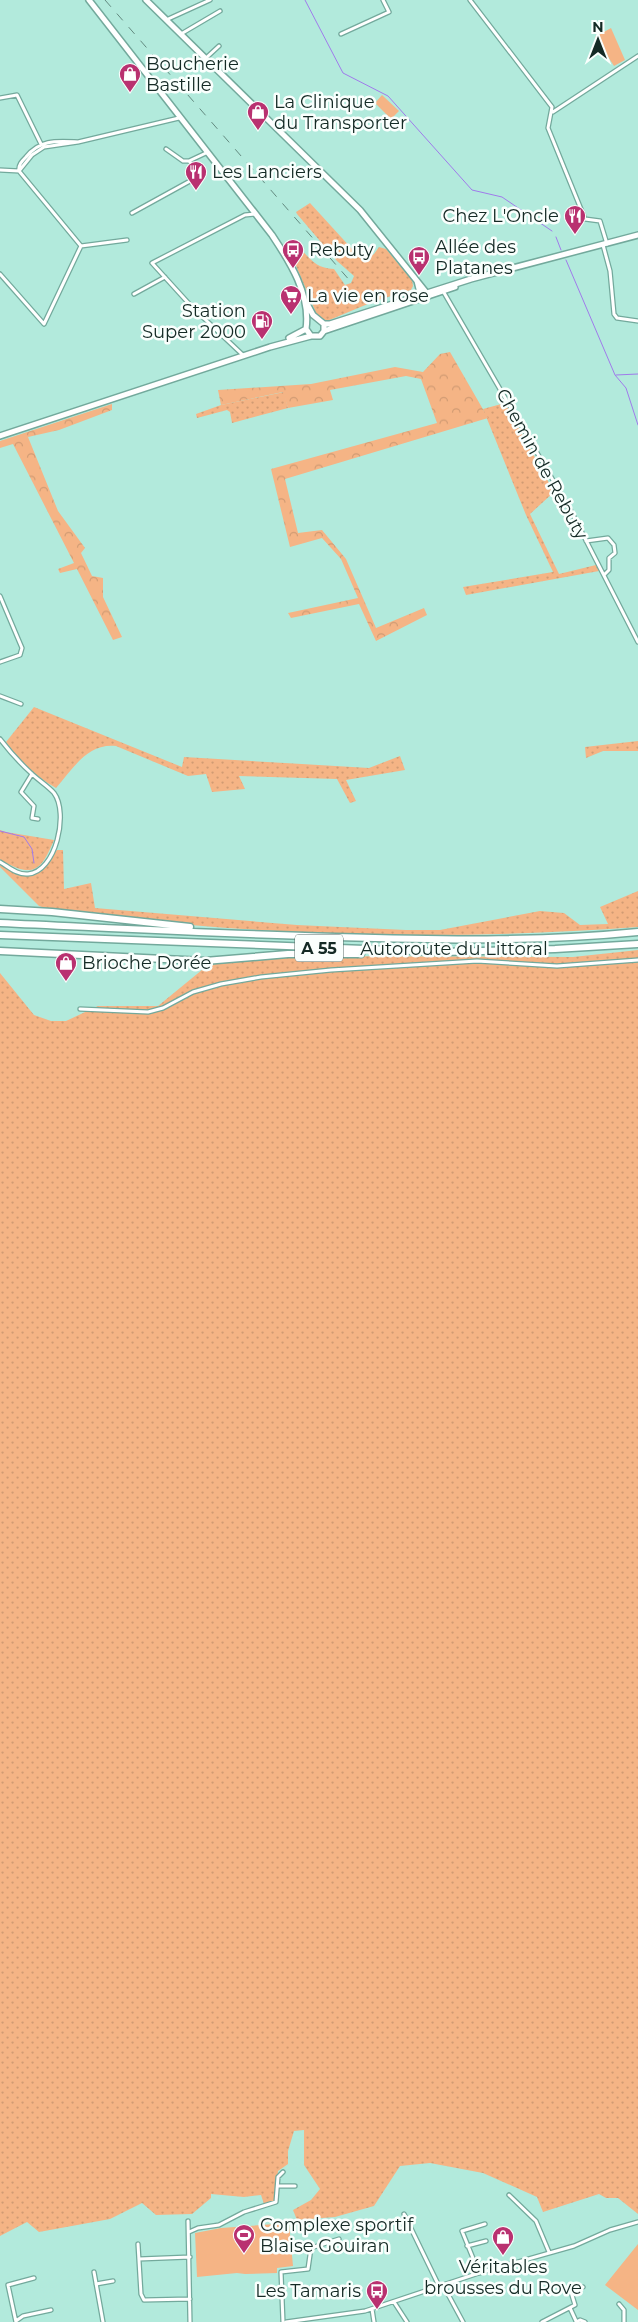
<svg xmlns="http://www.w3.org/2000/svg" width="638" height="2322" viewBox="0 0 638 2322" font-family="Montserrat,sans-serif">
  <style>
    .grass { fill: url(#grass-dots) }
    .forest { fill: url(#forest-crowns) }
    .pitch { fill: #f5b485 }
    .lines { fill: none; stroke-linecap: round; stroke-linejoin: round }
    .stream { stroke: #a07beb; stroke-width: 1 }
    .street-casing { stroke: #73a99c; stroke-width: 5.5 }
    .secondary-casing { stroke: #73a99c; stroke-width: 8 }
    .highway-casing { stroke: #73a99c; stroke-width: 9 }
    .street { stroke: #fff; stroke-width: 3 }
    .secondary { stroke: #fff; stroke-width: 5 }
    .highway { stroke: #fff; stroke-width: 6 }
    .rail { stroke: #638a80; stroke-width: 1; stroke-dasharray: 9 9; stroke-linecap: butt }
    .labels { text-anchor: middle; stroke-width: 5; stroke-linejoin: round; paint-order: stroke }
    .shield { fill: #fafffd; stroke: #596a66; stroke-width: 1 }
    .shield-label { font-size: 16px; font-weight: bold; fill: #142a25 }
    .poi-label { font-size: 18px; fill: #142a25; stroke: #fafffd; text-anchor: start }
    .street-label { font-size: 18px; fill: #142a25; stroke: #fafffd }
  </style>
  <defs>
    <pattern id="grass-dots" width="8" height="8" patternUnits="userSpaceOnUse" patternTransform="scale(1.25)"><rect width="8" height="8" fill="#f5b485"/><path d="M2 2h.1M6 6h.1" fill="none" stroke="#d19b73" stroke-width="1.8" stroke-linecap="round"/></pattern>
    <pattern id="forest-crowns" width="20" height="18" patternUnits="userSpaceOnUse" patternTransform="scale(1.25)"><rect width="20" height="18" fill="#f5b485"/><path d="M2 6a3 3 0 1 1 6 0M12 15a3 3 0 1 1 6 0" fill="none" stroke="#d19b73"/></pattern>
  </defs>
  <rect width="100%" height="100%" fill="#b2eadc"/>
  <!-- grass -->
  <path class="grass" d="M310 203 363 261 374 254 379 247 386 249 412 280 413 286 411 290 375 301 327 321 317 315 294 261 296 259 291 249 296 244C310 258 314 268 334 269L345 285 351 283 354 276 337 261 297 214 296 212Z
    M284 392 288 408 232 423 230 412 227 410 197 418 196 414 221 405Z
    M505 403 554 492 530 514 559 574 596 565 599 571 466 595 463 587 553 572 526 515 483 409Z
    M34 707 182 767 184 757 369 768 400 756 405 770 346 780 356 801 350 803 337 779 239 776 245 789 212 792 206 774 188 776 116 746C87 743 73 769 56 788 36 777 20 761 6 742Z
    M638 741V751H603L586 758 585 747Z
    M0 830 6 832 54 840C40 874 32 877 0 860Z
    M57 850H63L64 889 91 883 95 908 297 925 406 930H440L540 911 564 913 580 925 608 924 600 907 638 891V927C490 938 339 938 191 925 143 921 96 914 48 909L39 906 0 867V865C29 880 38 878 57 850Z
    M638 950V2214L618 2198H606L599 2194 543 2212 537 2197 483 2173 430 2163 400 2166 374 2206 335 2217 297 2220 293 2210 311 2200 320 2189 304 2165V2130L294 2131 288 2151V2164L278 2171 276 2202 264 2204 261 2195 244 2197 211 2194V2198L192 2214 156 2215 142 2203 110 2219 39 2232 27 2222 0 2236V973L34 1015 51 1021H66L98 1006H158L208 965 288 956 573 957Z"/>
  <!-- forest -->
  <path class="forest" d="M450 352 488 418 285 479 298 533 322 530 346 559 376 628 424 608 427 615 376 641 359 604 291 618 288 613 358 598 341 559 322 538 290 547 271 469 437 423 421 379 406 376 330 390 333 400 288 408 283 392 221 405 218 390 311 384 395 367 423 372 440 354Z
    M112 404V410L59 430 28 437 58 511 85 548 81 553 92 576 103 578V597L122 637 113 640 77 569 60 573 58 569 74 563 13 444 0 448V441Z"/>
  <!-- pitch -->
  <path class="pitch" d="M611 28 625 60 614 66 595 37Z
    M382 95 399 111 391 119 375 103Z
    M289 2223 293 2266 277 2268V2273L245 2274 237 2273 197 2277 195 2233 221 2228Z
    M638 2244V2310L605 2285Z"/>
  <g class="lines">
    <!-- stream -->
    <path class="stream" d="M305 0 343 73 388 96 472 190 502 197 552 231
      M556 237 561 250
      M566 260 615 375 626 388 638 425
      M616 375 638 374
      M0 831 24 837 32 849 34 863"/>
    <!-- street casing -->
    <g class="street-casing">
      <path id="street" d="M470 0 552 107 548 128 585 219 600 221 607 244
        M166 20 210 0
        M181 34 220 11
        M341 34 389 12 383 0
        M206 58 219 46
        M0 98 17 95 41 144
        M553 112 638 56
        M78 142C57 141 40 139 26 157 22 161 18 165 19 171L32 155 44 147 78 142 179 118
        M166 149 183 161H189
        M0 170 19 171 81 246
        M132 213 201 175 189 161 206 153
        M603 245 610 271 614 314 617 318 638 321
        M81 246 127 240
        M0 274 44 324 81 246
        M443 291 572 513 638 642
        M134 294 165 277
        M244 356 192 307 152 263 245 215 255 214
        M586 541 608 538 614 545 615 553 609 558V570L604 575
        M0 596 22 648 20 655 0 662
        M0 696 21 704
        M0 739C10 752 20 763 31 773 38 780 48 786 54 793 69 813 56 872 28 874 17 875 9 867 0 862
        M32 774 21 792 34 806 32 818 38 819
        M80 1009 148 1012 163 1008 193 992 221 984 261 977 331 970 477 961 557 966 638 960
        M278 2186H295
        M509 2195 536 2221 549 2252
        M404 2214 439 2286
        M188 2221 190 2322
        M189 2232 198 2228 219 2225 244 2212 276 2202 278 2177 283 2172
        M138 2244 141 2294 144 2300 190 2299
        M467 2246 486 2241
        M139 2259 190 2257
        M94 2272 103 2322
        M479 2273 462 2231 485 2224
        M96 2284 113 2281
        M443 2285 463 2322
        M394 2302 407 2322
        M619 2304 624 2310V2322
        M570 2308 576 2321
        M372 2309 374 2322
        M16 2321 23 2316 51 2310
        M16 2322 8 2285 34 2278
        M283 2322 281 2272 308 2269 311 2248 339 2239
        M286 2322 365 2311 479 2273 574 2246 610 2230 638 2222
        M542 2322 575 2305 571 2292 583 2287
        M576 2322 580 2320 585 2322"/>
    </g>
    <!-- secondary casing -->
    <g class="secondary-casing">
      <path id="secondary" d="M89 0 272 235C290 262 311 295 306 329L311 336
        M146 0 360 210 417 281
        M417 281 425 291V297L420 293Z
        M324 324H330L471 279 638 235
        M324 331 455 287
        M289 338 306 329
        M0 436 270 347 311 336H320L324 331V324L313 315 306 302"/>
    </g>
    <!-- highway casing -->
    <g class="highway-casing">
      <path id="highway" d="M0 909 52 912 190 927
        M0 923C112 928 224 934 336 937 436 940 538 942 638 932
        M0 935 443 952 555 949 638 944
        M0 951 205 961 288 954H361"/>
    </g>
    <!-- street -->
    <use href="#street" class="street"/>
    <!-- secondary -->
    <use href="#secondary" class="secondary"/>
    <!-- highway -->
    <use href="#highway" class="highway"/>
    <!-- rail -->
    <path class="rail" d="M105 0 351 282"/>
  </g>
  <!-- icons -->
  <defs>
    <g id="shop-pin" transform="scale(1.125)"><path d="M0 17L-7.5 6A9.5 9.5 0 1 1 7.5 6Z" fill="#b93170" stroke="#fafffd"/><path d="M-5-2.5h2.3a2.7 3.5 0 0 1 5.4 0H5L5.5 6h-11ZM-1.5-2.5h3a1.5 2.3 0 0 0-3 0Z" fill="#fff"/></g>
    <g id="restaurant-pin" transform="scale(1.125)"><path d="M0 17L-7.5 6A9.5 9.5 0 1 1 7.5 6Z" fill="#b93170" stroke="#fafffd"/><path d="M-5-6h1v4h1v-4h1v4h1v-4h1v5L-1.5 .5V6h-2V.5L-5-1ZM5-6V6H3V1.5H1.5Q1.5-4 5-6Z" fill="#fff"/></g>
    <g id="bus-pin" transform="scale(1.125)"><path d="M0 17L-7.5 6A9.5 9.5 0 1 1 7.5 6Z" fill="#b93170" stroke="#fafffd"/><path d="M-5-6H5V4H4V6H2V4H-2V6H-4V4H-5ZM-3.5-4V0h7V-4ZM-3.5 1.2v1.5H-2V1.2ZM2 1.2v1.5H3.5V1.2Z" fill="#fff"/></g>
    <g id="supermarket-pin" transform="scale(1.125)"><path d="M0 17L-7.5 6A9.5 9.5 0 1 1 7.5 6Z" fill="#b93170" stroke="#fafffd"/><path d="M-6-5.5h2.5l.6 2H6L4.5 2H-2.5L-4.4-4H-6ZM-1.5 3.2a1.3 1.3 0 1 0 .1 0ZM3 3.2a1.3 1.3 0 1 0 .1 0Z" fill="#fff"/></g>
    <g id="fuel-pin" transform="scale(1.125)"><path d="M0 17L-7.5 6A9.5 9.5 0 1 1 7.5 6Z" fill="#b93170" stroke="#fafffd"/><path d="M-5.5-6h7V0h2V4h1.3V-2.5L3-4.5l.8-.8L6-3V5H2.5V1h-1V6h-7ZM-4.2-4.7v3.2H.2V-4.7Z" fill="#fff"/></g>
    <g id="stadium-pin" transform="scale(1.125)"><path d="M0 17L-7.5 6A9.5 9.5 0 1 1 7.5 6Z" fill="#b93170" stroke="#fafffd"/><path d="M0-5a6.5 5 0 1 0 0 10a6.5 5 0 1 0 0-10ZM-3.5-1.8h7v3.6h-7Z" fill="#fff"/></g>
  </defs>
  <g fill-rule="evenodd">
    <use href="#shop-pin" x="130" y="74"/>
    <use href="#shop-pin" x="258" y="112"/>
    <use href="#restaurant-pin" x="196" y="172"/>
    <use href="#restaurant-pin" x="575" y="216"/>
    <use href="#bus-pin" x="293" y="250"/>
    <use href="#bus-pin" x="419" y="257"/>
    <use href="#supermarket-pin" x="291" y="296"/>
    <use href="#fuel-pin" x="262" y="321"/>
    <use href="#shop-pin" x="66" y="963"/>
    <use href="#stadium-pin" x="244" y="2235"/>
    <use href="#shop-pin" x="503" y="2237"/>
    <use href="#bus-pin" x="377" y="2291"/>
  </g>
  <g class="labels">
    <!-- shield labels -->
    <rect class="shield" x="295" y="934.5" width="48" height="27" rx="4"/>
    <g class="shield-label">
      <text x="319" y="954">A 55</text>
    </g>
    <!-- poi labels -->
    <g class="poi-label">
      <text x="146" y="70">Boucherie<tspan x="146" dy="21">Bastille</tspan></text>
      <text x="274" y="108">La Clinique<tspan x="274" dy="21">du Transporter</tspan></text>
      <text x="212" y="178">Les Lanciers</text>
      <text x="559" y="222" text-anchor="end">Chez L'Oncle</text>
      <text x="435" y="253">Allée des<tspan x="435" dy="21">Platanes</tspan></text>
      <text x="309" y="256">Rebuty</text>
      <text x="307" y="302">La vie en rose</text>
      <text x="246" y="317" text-anchor="end">Station<tspan x="246" dy="21">Super 2000</tspan></text>
      <text x="82" y="969">Brioche Dorée</text>
      <text x="260" y="2231">Complexe sportif<tspan x="260" dy="21">Blaise Gouiran</tspan></text>
      <text x="503" y="2273" text-anchor="middle">Véritables<tspan x="503" dy="21">brousses du Rove</tspan></text>
      <text x="361" y="2297" text-anchor="end">Les Tamaris</text>
    </g>
    <!-- street labels -->
    <g class="street-label">
      <text transform="translate(542 464) rotate(61)" y="6">Chemin de Rebuty</text>
      <text x="454" y="955">Autoroute du Littoral</text>
    </g>
  </g>
  <!-- north arrow -->
  <g transform="translate(598 40)" stroke="#fafffd" stroke-width="4" paint-order="stroke">
  <path d="M0-4L9 19L0 12L-9 19Z" fill="#142a25"/>
  <text y="-8" font-size="14" font-weight="bold" text-anchor="middle" fill="#142a25">N</text>
  </g>
</svg>
